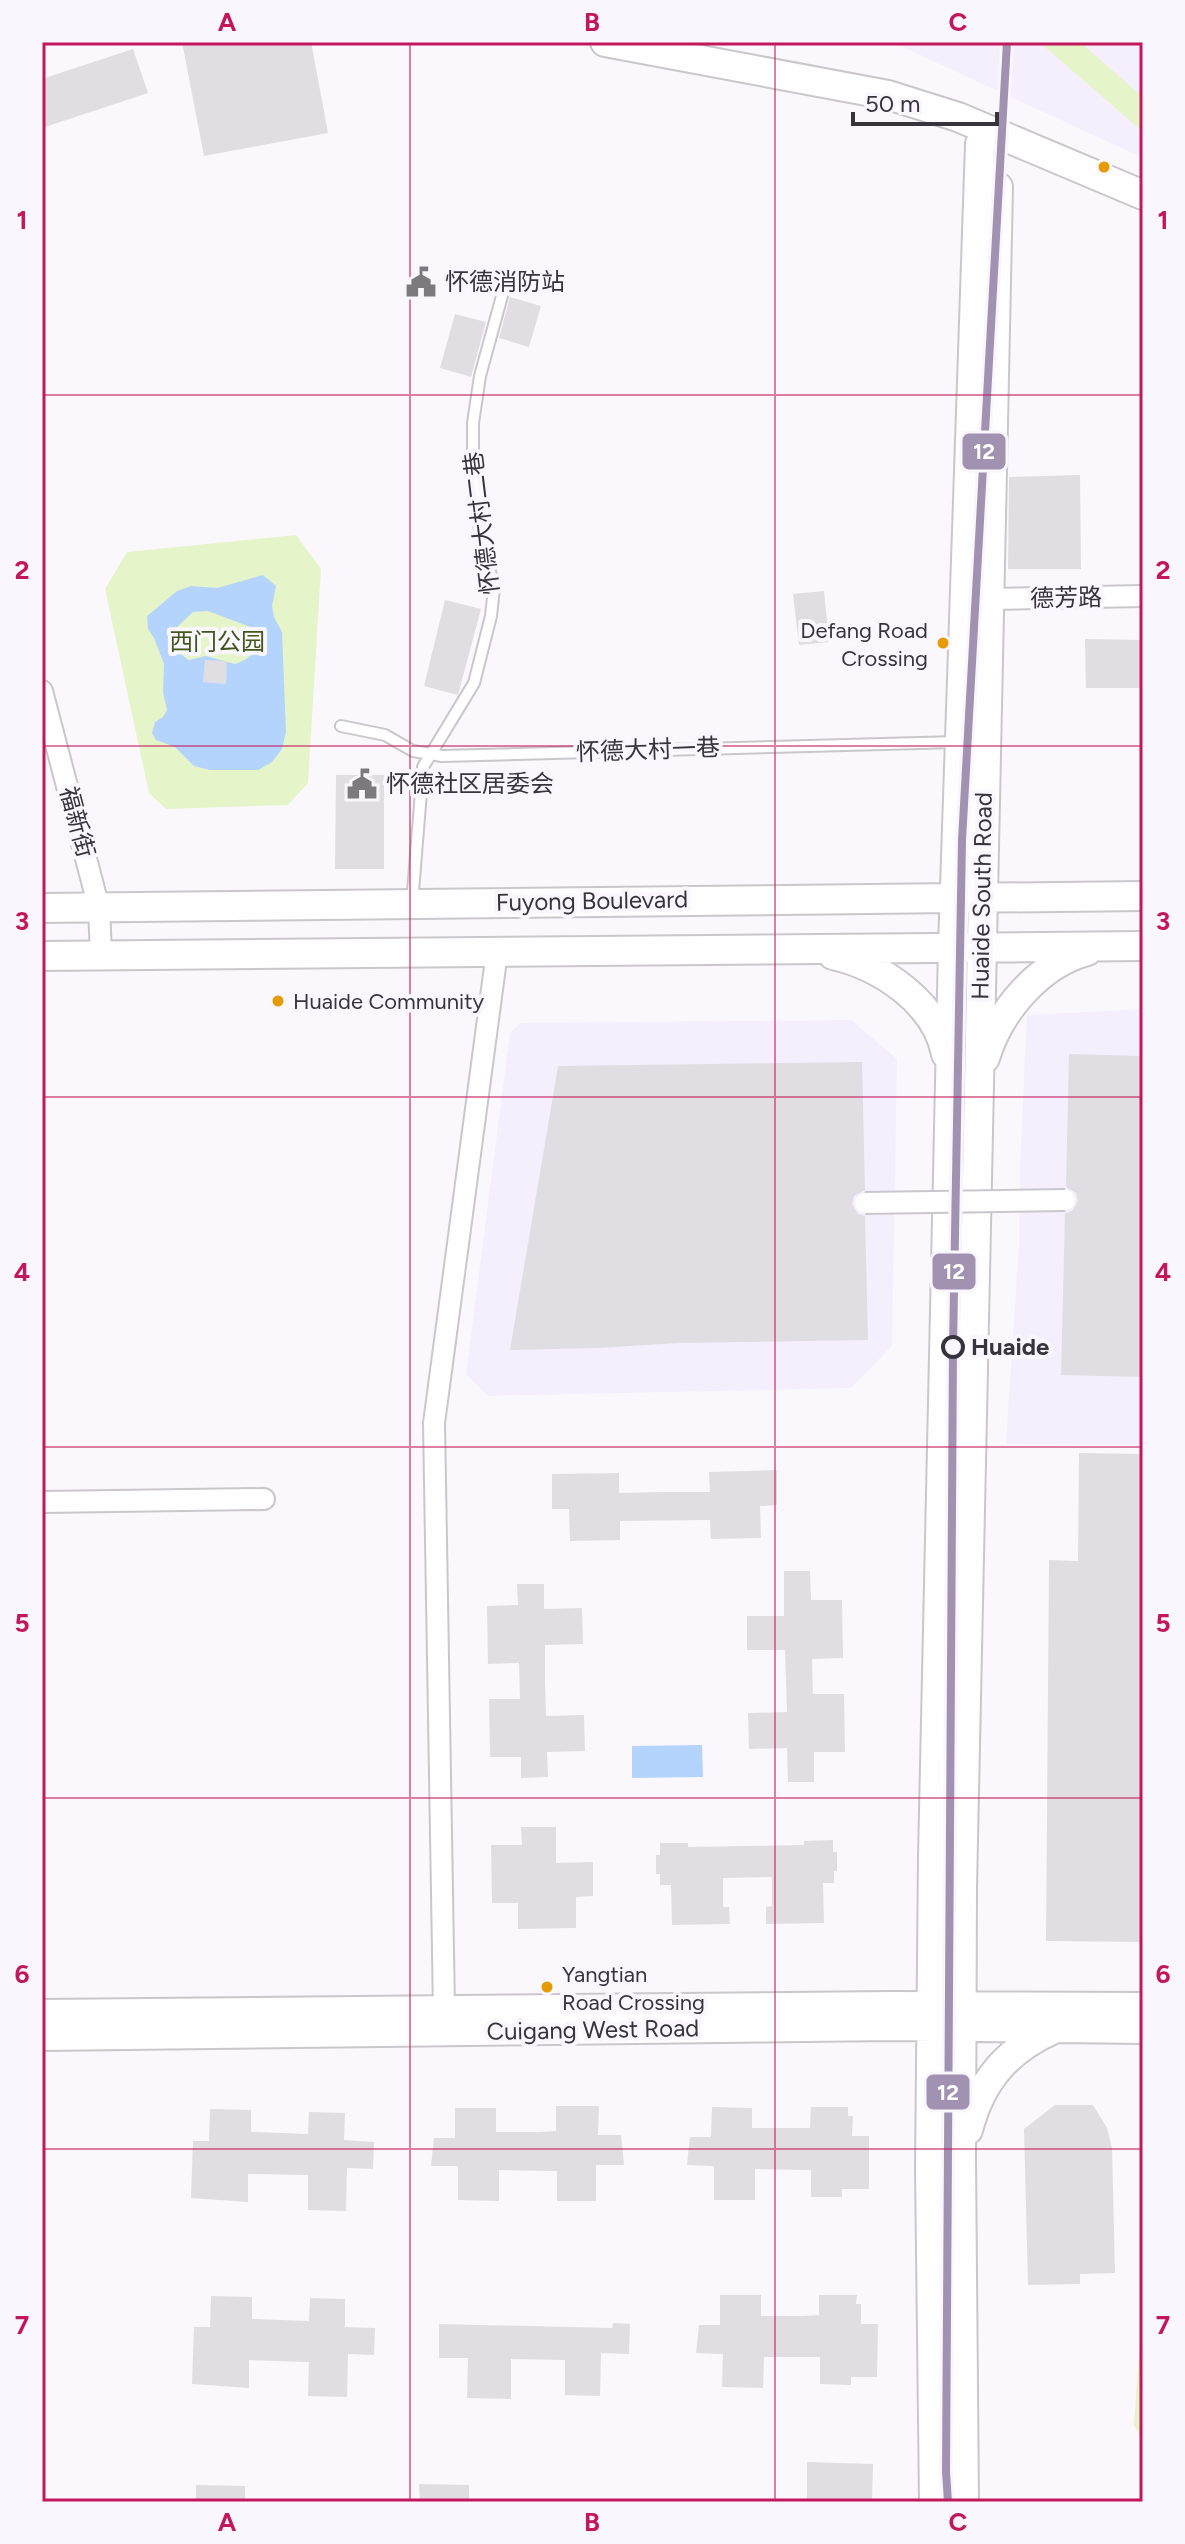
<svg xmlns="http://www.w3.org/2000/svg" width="1185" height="2544" viewBox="0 0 1185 2544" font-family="Figtree,'Noto Sans SC',sans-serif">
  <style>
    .built { fill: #f5effd }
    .green { fill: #e5f5c9 }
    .water { fill: #b4d4fd; fill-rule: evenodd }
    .building { fill: #e0dee3 }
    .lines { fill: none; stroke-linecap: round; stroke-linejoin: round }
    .lane-casing { stroke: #cac7cc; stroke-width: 14 }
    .street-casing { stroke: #cac7cc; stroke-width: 24 }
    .secondary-casing { stroke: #cac7cc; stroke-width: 32 }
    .path { stroke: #dad9db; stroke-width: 3; stroke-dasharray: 6 4; stroke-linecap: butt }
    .lane { stroke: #fefeff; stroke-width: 10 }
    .street { stroke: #fefeff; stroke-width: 20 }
    .secondary { stroke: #fefeff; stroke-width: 28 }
    .street-bridge-casing { stroke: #cac7cc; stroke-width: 24; stroke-linecap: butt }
    .street-bridge { stroke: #fefeff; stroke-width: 20 }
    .metro-1-casing { stroke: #f9f6fe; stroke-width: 14 }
    .metro-1 { stroke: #a192b2; stroke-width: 8 }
    .grid { fill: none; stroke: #c2185b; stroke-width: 2; stroke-opacity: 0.55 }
    .bus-dot { fill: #e49b06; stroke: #f9f6fe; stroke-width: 3 }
    .stop-dot { fill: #f9f6fe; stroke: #38343c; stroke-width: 4 }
    .labels { text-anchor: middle; stroke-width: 8; stroke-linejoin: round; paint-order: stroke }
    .bus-label { font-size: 22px; fill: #38343c; stroke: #f9f6fe; text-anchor: start }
    .poi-label { font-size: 24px; fill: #38343c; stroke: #f9f6fe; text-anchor: start }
    .street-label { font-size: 24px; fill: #38343c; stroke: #f9f6fe }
    .park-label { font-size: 24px; fill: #43571b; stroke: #f9f6fe }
    .stop-label { font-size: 24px; font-weight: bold; fill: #38343c; stroke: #f9f6fe; text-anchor: start }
    .line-badge { stroke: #f9f6fe; stroke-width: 3 }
    .badge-label { font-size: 22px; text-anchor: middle; font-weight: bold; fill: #fff }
    .neatline { fill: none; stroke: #c2185b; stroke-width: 3 }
    .grid-label { font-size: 26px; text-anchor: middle; font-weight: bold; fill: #c2185b }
  </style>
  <rect width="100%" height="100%" fill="#faf8fc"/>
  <!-- built -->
  <path class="built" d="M892 42H1143V158Z
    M1143 1009V1445L1006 1444 1019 1245 1020 1166 1027 1015Z
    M851 1020 897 1059 892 1346 851 1388 488 1396 466 1374 510 1033 521 1023Z"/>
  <!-- green -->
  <path class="green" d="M1039 42H1080L1143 97V132Z
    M296 535 321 569 308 783 288 805 166 809 149 793 105 589 127 552Z
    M1143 2297V2442L1134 2425Z"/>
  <!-- water -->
  <path class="water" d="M263 575 276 586 272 606 274 617 282 632 286 732 282 749 272 762 258 770H210L194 766 175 747 156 740 152 733 155 722 163 717 167 710 163 692 164 664 154 638 148 629 147 616 177 591 191 586 217 588ZM208 611 253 628 259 639C257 654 248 659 235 664L206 656 189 660C175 652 174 642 177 627L193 612Z
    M702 1745 703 1777 632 1778V1746Z"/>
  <!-- building -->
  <path class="building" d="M182 42H311L328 133 204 156Z
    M133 49 148 93 42 128V79Z
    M510 297 541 306 529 347 499 338Z
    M455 314 486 322 471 377 440 368Z
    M1080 475 1081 569H1008L1009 477Z
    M824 591 829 642 799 645 793 594Z
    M445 600 481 609 458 695 424 686Z
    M1085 639 1143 640V688H1086Z
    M205 660 227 661 226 684 203 682Z
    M336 775H384V869H335Z
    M1069 1054 1143 1056V1377L1061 1375 1065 1213 1072 1211 1078 1201 1076 1193 1066 1187Z
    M862 1062 865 1190 854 1196 852 1204 858 1214 865 1216 868 1340 679 1343 598 1348 510 1350 558 1066Z
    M1079 1453 1143 1454V1942L1046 1941 1049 1560 1078 1561Z
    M777 1470V1505L760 1506 761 1538 711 1539 710 1520 620 1521V1540L570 1541 569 1509H552V1474L619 1473V1493L664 1492H710L709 1472Z
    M784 1571H810L811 1600H842L843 1658 812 1659 813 1694H844L845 1752H814V1782H788L787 1748 749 1749 748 1713 787 1712 785 1650H747V1616H784Z
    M517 1584H544V1609L582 1608 583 1644 545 1645V1681L546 1716 584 1715 585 1751 547 1752 548 1777 521 1778V1757H490L489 1699H520L519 1663 488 1664 487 1606 518 1605Z
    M521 1827H556V1863L593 1862V1896L576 1897V1928L518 1929V1903H492L491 1845H522Z
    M833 1840V1852H837V1871H834V1883H823L824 1923 766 1924V1907L772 1906V1877L723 1878V1907H729L730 1924 672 1925 671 1885H660V1874H656V1855H660V1843H688V1847L804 1845V1841Z
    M1055 2105H1093L1107 2128 1112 2148 1115 2273 1080 2274V2284L1028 2285 1024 2129Z
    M556 2106H599L598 2135H621L624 2165H596V2201H557V2171L499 2170V2201L458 2200V2166H431L434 2138H455V2108H496V2132H540L556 2131Z
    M712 2107 752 2108V2128H810L811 2107H848V2116H853L852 2136H869V2189H842V2197H811V2170L755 2169V2200H714V2166L687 2165 690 2137H711Z
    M210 2109 251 2110V2132L308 2134 309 2112 345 2113 344 2140 374 2142 373 2169 347 2168 346 2211 308 2210V2175L248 2174V2202L191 2198 193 2141H209Z
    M720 2295H761V2316H803L819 2315V2295H857L856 2304H861V2324H878L877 2377H851V2385L820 2384V2357H764L763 2388 722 2387 723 2354 696 2353 699 2325H720Z
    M211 2296 252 2297V2319L309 2321 310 2298 345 2299V2327L375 2328 374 2355 348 2354 347 2397 308 2396 309 2362 249 2360V2388L192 2384 194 2327H210Z
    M613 2323 630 2324 629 2354 601 2353 600 2396 565 2395V2360L511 2359V2399L467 2398 468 2358H439V2324L612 2328Z
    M807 2462 873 2464 872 2502H807Z
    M419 2484 469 2485V2502H420Z
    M196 2485 245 2486V2502H196Z"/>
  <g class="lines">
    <!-- lane casing -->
    <g class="lane-casing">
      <path id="lane" d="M341 726 385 735 413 751 442 756 957 742
        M412 904 423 767 474 683 491 616 494 588 480 531 473 469V423L480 376 508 274"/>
    </g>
    <!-- street casing -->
    <g class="street-casing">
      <path id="street" d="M989 599 1143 596
        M42 691 99 908 101 955
        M42 1502 264 1499
        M444 2010 434 1423 497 952"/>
    </g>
    <!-- secondary casing -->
    <g class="secondary-casing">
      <path id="secondary" d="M605 42 888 95 958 117 1143 195
        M42 908 1143 896
        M833 955C881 966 936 1002 946 1054
        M42 956 1143 946
        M985 1058C999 1011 1039 964 1087 951
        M42 2014 891 2006 1143 2007
        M42 2036 892 2026 1143 2029
        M968 2130C981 2080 1007 2050 1054 2029
        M934 2502 930 2168 933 1857 953 947 980 144 992 131
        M964 2502 961 2158 962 1887 998 187"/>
    </g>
    <!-- path -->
    <path class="path" d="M1142 2317H1143"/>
    <!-- lane -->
    <use href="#lane" class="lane"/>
    <!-- street -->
    <use href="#street" class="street"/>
    <!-- secondary -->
    <use href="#secondary" class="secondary"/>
    <!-- street-bridge casing -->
    <g class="street-bridge-casing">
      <path id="street-bridge" d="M865 1203 1065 1200"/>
    </g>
    <!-- street-bridge -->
    <use href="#street-bridge" class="street-bridge"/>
    <!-- metro-1 casing -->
    <g class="metro-1-casing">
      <path id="metro-1" d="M948 2502 946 2472 953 1347 962 840 1007 42"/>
    </g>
    <!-- metro-1 -->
    <use href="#metro-1" class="metro-1"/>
  </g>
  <!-- grid -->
  <path class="grid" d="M410 42V2502M775 42V2502M42 395H1143M42 746H1143M42 1097H1143M42 1447H1143M42 1798H1143M42 2149H1143"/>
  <!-- icons -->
  <defs>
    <g id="civic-bare" transform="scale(2.4)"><path d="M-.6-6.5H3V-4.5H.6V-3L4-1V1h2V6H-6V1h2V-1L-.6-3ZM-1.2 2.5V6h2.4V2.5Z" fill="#7c797f" stroke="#f9f6fe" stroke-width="2.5" paint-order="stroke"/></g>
  </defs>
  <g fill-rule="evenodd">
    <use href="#civic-bare" x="421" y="282"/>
    <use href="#civic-bare" x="362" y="784"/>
  </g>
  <!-- markers -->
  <g class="bus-dot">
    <circle cx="1104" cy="167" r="7"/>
    <circle cx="943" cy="643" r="7"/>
    <circle cx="278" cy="1001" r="7"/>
    <circle cx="547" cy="1987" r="7"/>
  </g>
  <circle class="stop-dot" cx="953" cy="1347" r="10"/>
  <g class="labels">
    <!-- bus labels -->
    <g class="bus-label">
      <text x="928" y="638" text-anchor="end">Defang Road<tspan x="928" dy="28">Crossing</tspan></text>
      <text x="293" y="1009">Huaide Community</text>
      <text x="562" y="1982">Yangtian<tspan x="562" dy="28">Road Crossing</tspan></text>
    </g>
    <!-- poi labels -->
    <g class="poi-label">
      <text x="445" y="290">怀德消防站</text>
      <text x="386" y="792">怀德社区居委会</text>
    </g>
    <!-- street labels -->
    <g class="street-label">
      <text transform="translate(482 523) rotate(-97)" y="8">怀德大村二巷</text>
      <text transform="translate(1066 598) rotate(-1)" y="8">德芳路</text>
      <text transform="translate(648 750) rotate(-2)" y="8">怀德大村一巷</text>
      <text transform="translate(77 822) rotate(75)" y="8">福新街</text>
      <text transform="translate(982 896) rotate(-89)" y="8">Huaide South Road</text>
      <text transform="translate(592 901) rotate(-1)" y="8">Fuyong Boulevard</text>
      <text transform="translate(593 2030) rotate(-1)" y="8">Cuigang West Road</text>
    </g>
    <!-- park labels -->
    <g class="park-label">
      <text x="217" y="650">西门公园</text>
    </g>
    <!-- stop labels -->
    <g class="stop-label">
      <text x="971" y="1355">Huaide</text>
    </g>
  </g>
  <g class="line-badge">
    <rect x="961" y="432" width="46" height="39" rx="8" fill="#a192b2"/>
    <rect x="931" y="1252" width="46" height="39" rx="8" fill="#a192b2"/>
    <rect x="925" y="2073" width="46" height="38" rx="8" fill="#a192b2"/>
  </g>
  <g class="badge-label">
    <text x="984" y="459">12</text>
    <text x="954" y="1279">12</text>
    <text x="948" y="2100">12</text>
  </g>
  <!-- border -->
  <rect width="1185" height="2544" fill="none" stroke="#f9f6fe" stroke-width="88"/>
  <!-- scale -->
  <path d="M853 112v12h144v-12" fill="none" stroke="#38343c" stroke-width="4"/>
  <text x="865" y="112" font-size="24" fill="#38343c" stroke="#f9f6fe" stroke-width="6" paint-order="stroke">50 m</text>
  <rect x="44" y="44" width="1097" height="2456" class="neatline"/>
  <g class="grid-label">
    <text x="227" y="31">A</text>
    <text x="592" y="31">B</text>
    <text x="958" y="31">C</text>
    <text x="22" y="229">1</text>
    <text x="1163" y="229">1</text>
    <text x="22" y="579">2</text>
    <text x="1163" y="579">2</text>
    <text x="22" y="930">3</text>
    <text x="1163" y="930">3</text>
    <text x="22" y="1281">4</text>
    <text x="1163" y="1281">4</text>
    <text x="22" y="1632">5</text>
    <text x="1163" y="1632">5</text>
    <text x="22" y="1983">6</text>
    <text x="1163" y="1983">6</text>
    <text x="22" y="2334">7</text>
    <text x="1163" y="2334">7</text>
    <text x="227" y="2531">A</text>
    <text x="592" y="2531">B</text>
    <text x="958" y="2531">C</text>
  </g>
</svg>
